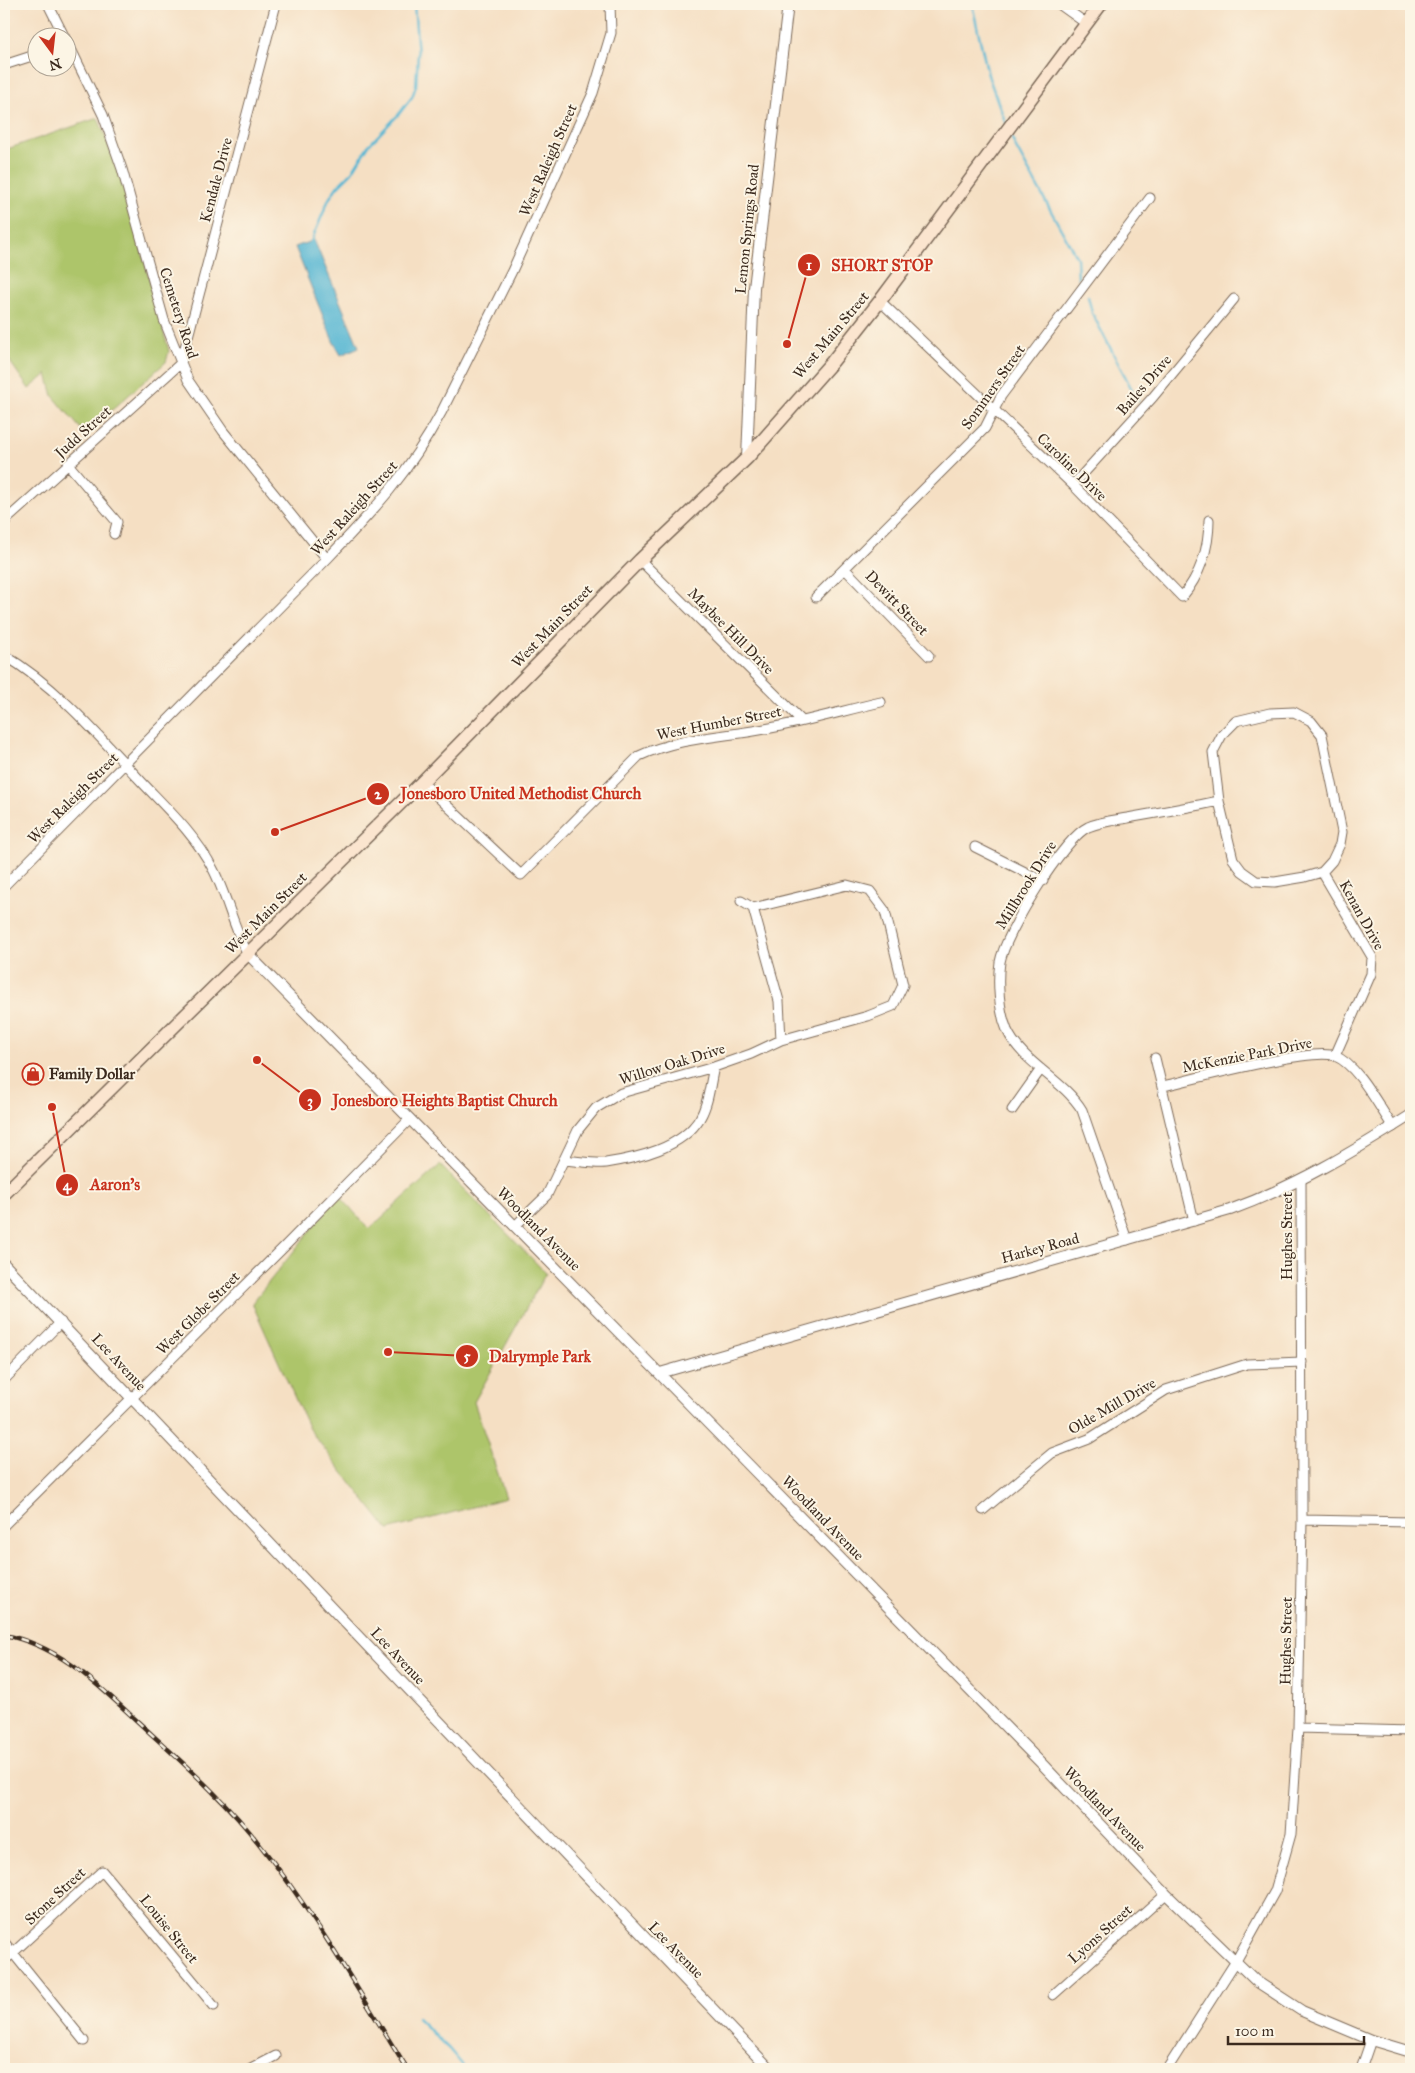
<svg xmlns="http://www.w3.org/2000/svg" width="1415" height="2073" viewBox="0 0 1415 2073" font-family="'IM FELL Great Primer',serif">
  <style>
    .green { fill: #adc56a; stroke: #747844 }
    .water { fill: #54b6d3; stroke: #487078 }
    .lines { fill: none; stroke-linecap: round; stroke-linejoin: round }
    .stream { stroke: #54b6d3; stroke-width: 2.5 }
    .minor-casing { stroke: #7c6958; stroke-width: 11 }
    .tertiary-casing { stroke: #7c6958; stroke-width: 12 }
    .secondary-casing { stroke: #7c6958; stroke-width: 15 }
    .minor { stroke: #fff; stroke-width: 9 }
    .tertiary { stroke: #fff; stroke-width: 10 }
    .secondary { stroke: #fbe5cf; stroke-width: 12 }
    .rail-casing { stroke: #3b2a1e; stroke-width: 4.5 }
    .rail { stroke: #fcf5e5; stroke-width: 2.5; stroke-dasharray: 8; stroke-linecap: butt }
    .labels { text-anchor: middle; stroke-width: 4; stroke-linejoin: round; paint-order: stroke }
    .street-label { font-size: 15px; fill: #3b2a1e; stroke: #fcf5e5 }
    .poi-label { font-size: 15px; font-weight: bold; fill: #3b2a1e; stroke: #fcf5e5; text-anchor: start }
    .leader { fill: none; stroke: #c8321e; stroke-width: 2 }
    .callout-dot { fill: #c8321e; stroke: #fcf5e5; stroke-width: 2 }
    .mark-label { font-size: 15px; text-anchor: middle; font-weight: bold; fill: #fff }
    .callout-label { font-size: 16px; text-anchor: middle; font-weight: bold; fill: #c8321e; stroke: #fcf5e5; stroke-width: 4; stroke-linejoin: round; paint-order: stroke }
  </style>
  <rect width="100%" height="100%" fill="#fcf5e5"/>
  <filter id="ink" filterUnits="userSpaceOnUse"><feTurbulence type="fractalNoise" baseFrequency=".02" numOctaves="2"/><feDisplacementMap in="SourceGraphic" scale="10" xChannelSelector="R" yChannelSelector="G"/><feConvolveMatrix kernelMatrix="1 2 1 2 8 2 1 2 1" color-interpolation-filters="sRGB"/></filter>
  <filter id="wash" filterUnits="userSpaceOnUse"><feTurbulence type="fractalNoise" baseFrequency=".0096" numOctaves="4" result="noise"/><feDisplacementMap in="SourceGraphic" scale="20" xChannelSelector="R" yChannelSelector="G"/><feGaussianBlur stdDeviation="1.12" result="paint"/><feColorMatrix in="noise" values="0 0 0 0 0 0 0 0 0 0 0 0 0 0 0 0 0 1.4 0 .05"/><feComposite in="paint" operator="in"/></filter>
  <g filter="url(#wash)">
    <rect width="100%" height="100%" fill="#f5dfc3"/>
    <!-- green -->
    <path class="green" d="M98 118C130 193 146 273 169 351L166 362 85 434 53 396 47 374 29 389 4 353V150Z
      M440 1165 546 1273 474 1402 506 1498 388 1530 309 1429 252 1303 339 1195 369 1229Z"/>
    <!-- water -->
    <path class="water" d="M314 240 359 347 341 355 333 341 295 247Z"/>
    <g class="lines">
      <!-- stream -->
      <path class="stream" d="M972 4 988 75 1006 124
        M1010 134 1016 148 1077 258 1078 278
        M311 242 329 199 337 187 352 172 368 146 399 114 412 97 416 86 418 54 414 4
        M1088 296 1092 313 1138 401
        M417 2018 449 2049 466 2069"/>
    </g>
  </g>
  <g filter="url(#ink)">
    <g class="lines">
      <!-- minor casing -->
      <g class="minor-casing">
        <path id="minor" d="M48 4 65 38
          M1059 4 1087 24
          M68 43 103 115 122 169 164 320 188 380 223 431 327 559
          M4 65 38 54
          M880 301 1073 485 1182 597C1201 574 1209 549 1209 520
          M68 464 117 522 114 534
          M1073 485 1153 397 1234 299
          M4 522 181 363 276 4
          M640 560 802 721
          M845 569 929 656
          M816 597 985 428 1001 396 1150 198
          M4 655C56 686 97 734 138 778 165 807 195 834 213 869 227 896 233 927 248 954
          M1294 712 1311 721 1322 735 1342 832 1340 844 1332 861 1322 872 1305 877 1275 882 1256 881 1242 871 1233 859 1219 801 1213 752 1222 735 1236 721 1270 713Z
          M422 782 521 875 639 756C679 737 723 737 765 729 804 722 842 711 881 702
          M975 847 1043 881
          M1322 872 1372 957 1371 974 1335 1056
          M4 886 327 559C374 510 409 473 441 413L512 271 593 93 611 33 610 4
          M753 908 847 885 870 891 885 911 903 985 893 1006 868 1016 781 1040
          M1155 1058 1194 1221
          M1163 1086C1194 1079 1312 1047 1335 1056 1358 1065 1379 1107 1393 1127
          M1012 1110 1041 1069
          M564 1160C578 1161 593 1164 606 1163 638 1158 682 1148 700 1118 709 1103 710 1083 714 1067
          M515 1226 547 1195 578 1130 596 1108 621 1093 714 1067 751 1054 781 1040 779 1001 753 908 741 901
          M1127 1240 1082 1110C1063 1079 1022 1063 1007 1030 999 1011 997 982 1000 962 1005 934 1063 839 1088 827 1102 821 1118 820 1133 817 1162 812 1190 807 1219 801
          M4 1380 61 1322
          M983 1510 1052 1453 1089 1439 1166 1390 1247 1364 1302 1362
          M1302 1520 1411 1522
          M4 1525 287 1244 410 1119
          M1298 1728 1411 1731
          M4 1942 84 2041
          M4 1961 102 1871 214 2006
          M1053 1995 1166 1894
          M251 2069 276 2056
          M1167 2069 1236 1961 1275 1891 1291 1834 1298 1728 1302 1520 1301 1181
          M1361 2069 1371 2040"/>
      </g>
      <!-- tertiary casing -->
      <g class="tertiary-casing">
        <path id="tertiary" d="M747 458 754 288 788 4
          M248 954 1044 1766 1166 1894 1256 1981 1302 2011 1371 2040 1411 2052
          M4 1264 770 2069
          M660 1373 1230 1210C1296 1186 1353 1152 1411 1115"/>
      </g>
      <!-- secondary casing -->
      <g class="secondary-casing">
        <path id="secondary" d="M4 1194 422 782 640 560 747 458 832 362 880 301 1101 4"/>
      </g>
      <!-- minor -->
      <use href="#minor" class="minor"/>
      <!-- tertiary -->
      <use href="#tertiary" class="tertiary"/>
      <!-- secondary -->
      <use href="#secondary" class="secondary"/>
      <!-- rail casing -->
      <g class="rail-casing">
        <path id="rail" d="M4 1635C58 1645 96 1683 135 1719 178 1759 224 1798 260 1845 315 1914 360 1994 407 2069"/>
      </g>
      <!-- rail -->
      <use href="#rail" class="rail"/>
    </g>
  </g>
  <!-- icons -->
  <defs>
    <g id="shop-ring" transform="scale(1.125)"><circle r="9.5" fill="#fcf5e5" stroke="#c8321e" stroke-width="1.5"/><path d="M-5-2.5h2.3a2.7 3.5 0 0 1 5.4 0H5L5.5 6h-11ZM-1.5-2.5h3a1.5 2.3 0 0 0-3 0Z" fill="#c8321e"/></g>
  </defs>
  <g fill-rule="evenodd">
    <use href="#shop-ring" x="33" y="1074"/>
  </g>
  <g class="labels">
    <!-- street labels -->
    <g class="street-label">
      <text transform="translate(548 160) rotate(-66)" y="5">West Raleigh Street</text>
      <text transform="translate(216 180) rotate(-75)" y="5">Kendale Drive</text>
      <text transform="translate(747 229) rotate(-84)" y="5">Lemon Springs Road</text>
      <text transform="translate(179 313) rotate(72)" y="5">Cemetery Road</text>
      <text transform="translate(831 335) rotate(-50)" y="5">West Main Street</text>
      <text transform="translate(1144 385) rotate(-49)" y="5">Bailes Drive</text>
      <text transform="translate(993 387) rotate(-55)" y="5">Sommers Street</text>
      <text transform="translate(83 432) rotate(-42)" y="5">Judd Street</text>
      <text transform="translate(1072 467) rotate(44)" y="5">Caroline Drive</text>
      <text transform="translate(354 508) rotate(-48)" y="5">West Raleigh Street</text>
      <text transform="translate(897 603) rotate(46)" y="5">Dewitt Street</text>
      <text transform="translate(552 626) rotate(-46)" y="5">West Main Street</text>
      <text transform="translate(731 631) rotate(45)" y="5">Maybee Hill Drive</text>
      <text transform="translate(719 723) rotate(-11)" y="5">West Humber Street</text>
      <text transform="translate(73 798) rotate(-45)" y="5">West Raleigh Street</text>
      <text transform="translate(1026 885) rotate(-58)" y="5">Millbrook Drive</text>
      <text transform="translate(266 913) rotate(-45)" y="5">West Main Street</text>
      <text transform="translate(1362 915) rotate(61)" y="5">Kenan Drive</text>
      <text transform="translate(1247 1055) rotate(-11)" y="5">McKenzie Park Drive</text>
      <text transform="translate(672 1064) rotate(-17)" y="5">Willow Oak Drive</text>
      <text transform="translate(539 1229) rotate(45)" y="5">Woodland Avenue</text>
      <text transform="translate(1287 1236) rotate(-90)" y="5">Hughes Street</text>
      <text transform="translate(1040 1248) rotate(-15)" y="5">Harkey Road</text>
      <text transform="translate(198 1313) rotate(-45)" y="5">West Globe Street</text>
      <text transform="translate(119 1362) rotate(47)" y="5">Lee Avenue</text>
      <text transform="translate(1112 1406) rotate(-30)" y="5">Olde Mill Drive</text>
      <text transform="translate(823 1518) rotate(46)" y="5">Woodland Avenue</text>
      <text transform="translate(1286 1641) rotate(-89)" y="5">Hughes Street</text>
      <text transform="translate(398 1656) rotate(47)" y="5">Lee Avenue</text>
      <text transform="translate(1105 1809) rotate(46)" y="5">Woodland Avenue</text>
      <text transform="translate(55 1896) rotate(-43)" y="5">Stone Street</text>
      <text transform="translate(169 1929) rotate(51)" y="5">Louise Street</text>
      <text transform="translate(1100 1934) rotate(-42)" y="5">Lyons Street</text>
      <text transform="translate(676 1950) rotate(46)" y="5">Lee Avenue</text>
    </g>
    <!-- poi labels -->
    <g class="poi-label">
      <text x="49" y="1079">Family Dollar</text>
    </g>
  </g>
  <!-- callouts -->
  <path class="leader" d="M787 344L809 265M275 832L378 794M257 1060L310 1100M52 1107L67 1185M388 1352L467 1356"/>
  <g class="callout-dot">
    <circle cx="787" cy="344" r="5"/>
    <circle cx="275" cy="832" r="5"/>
    <circle cx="257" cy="1060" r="5"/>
    <circle cx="52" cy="1107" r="5"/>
    <circle cx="388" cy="1352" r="5"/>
    <circle cx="809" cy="265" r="12"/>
    <circle cx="378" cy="794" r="12"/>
    <circle cx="310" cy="1100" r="12"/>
    <circle cx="67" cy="1185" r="12"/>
    <circle cx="467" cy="1356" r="12"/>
  </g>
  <g class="mark-label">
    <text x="809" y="270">1</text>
    <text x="378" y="799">2</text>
    <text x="310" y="1106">3</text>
    <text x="67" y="1190">4</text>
    <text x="467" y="1361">5</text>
  </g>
  <g class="callout-label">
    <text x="882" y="271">SHORT STOP</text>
    <text x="521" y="799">Jonesboro United Methodist Church</text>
    <text x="445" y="1106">Jonesboro Heights Baptist Church</text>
    <text x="115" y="1190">Aaron's</text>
    <text x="540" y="1362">Dalrymple Park</text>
  </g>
  <!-- margin -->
  <rect width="1415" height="2073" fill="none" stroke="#fcf5e5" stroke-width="20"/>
  <!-- north arrow -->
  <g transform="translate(52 52) rotate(165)"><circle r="24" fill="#fcf5e5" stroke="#afa495"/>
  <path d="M0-4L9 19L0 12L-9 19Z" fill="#c8321e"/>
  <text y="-8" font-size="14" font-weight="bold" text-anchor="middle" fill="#3b2a1e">N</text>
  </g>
  <!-- scale -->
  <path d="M1228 2036v8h136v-8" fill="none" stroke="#3b2a1e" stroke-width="2.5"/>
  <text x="1235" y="2036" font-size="15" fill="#3b2a1e" stroke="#fcf5e5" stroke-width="4" paint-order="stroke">100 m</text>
</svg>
